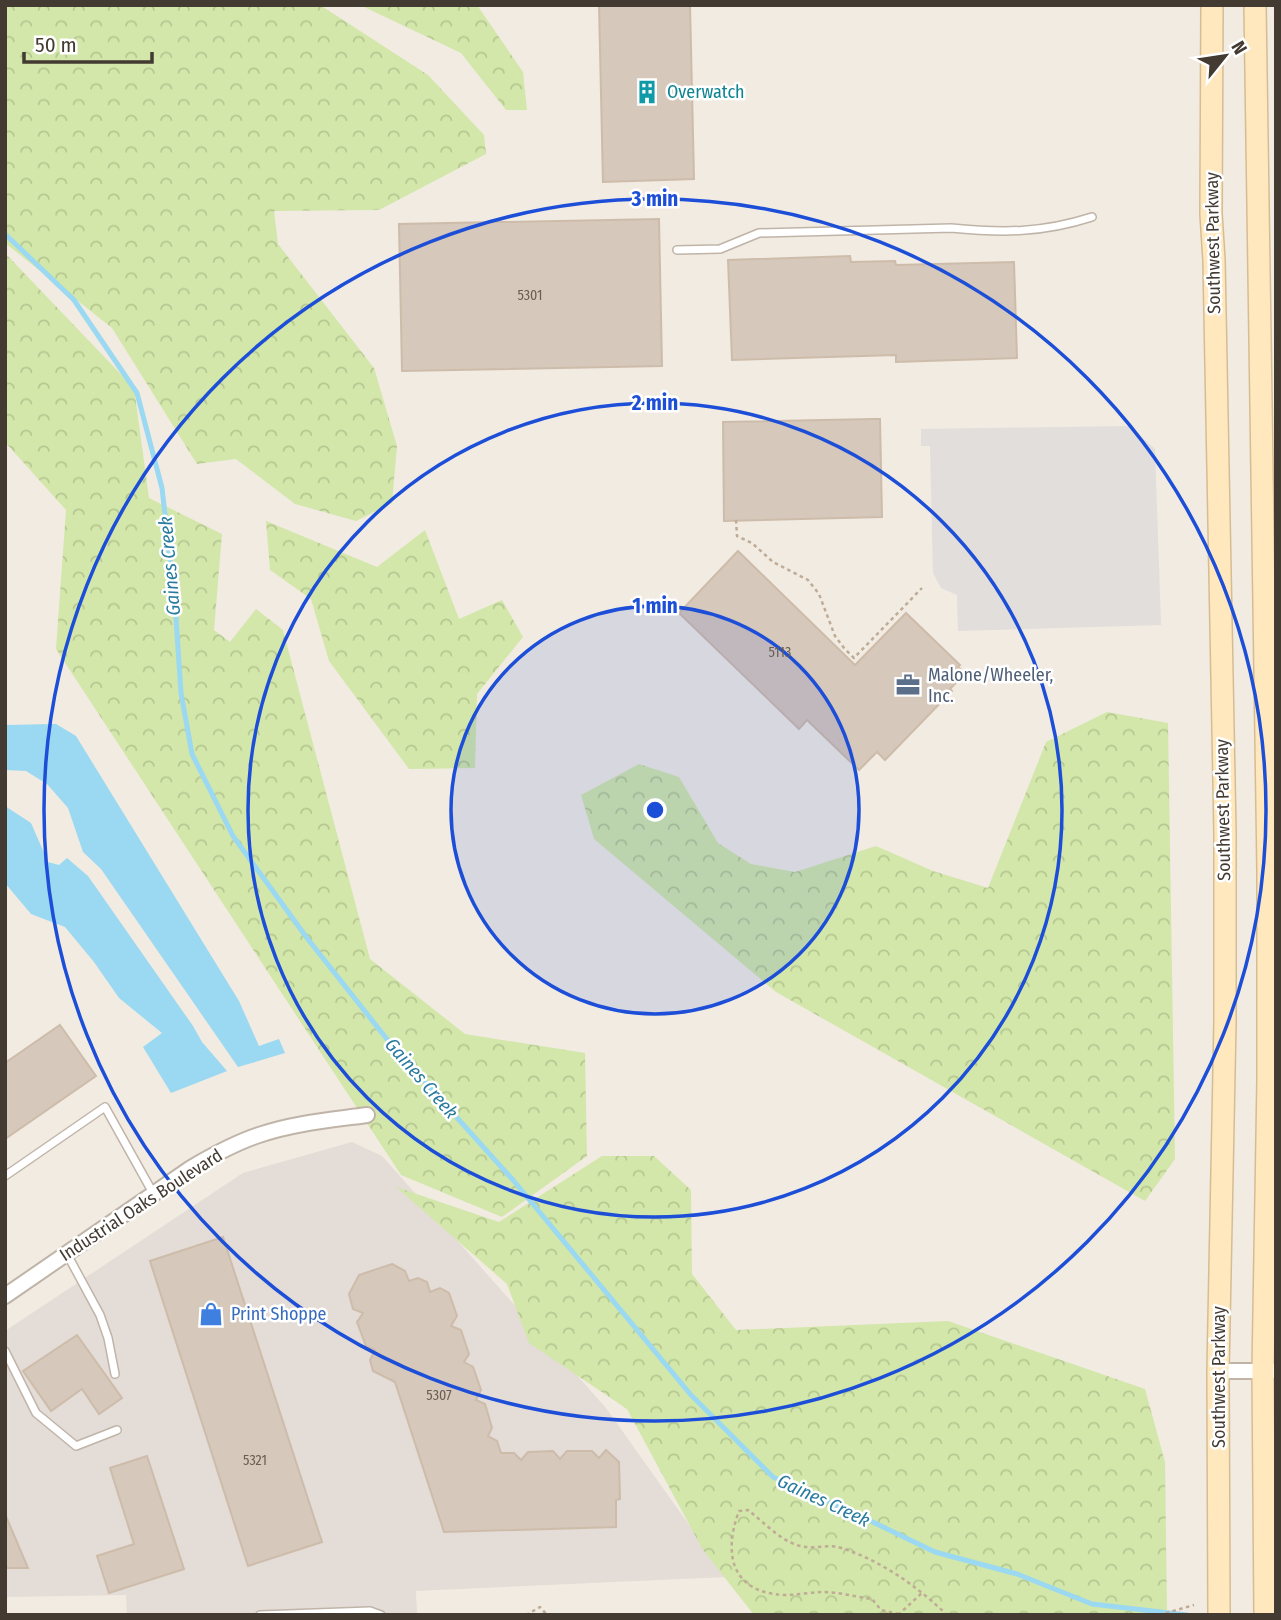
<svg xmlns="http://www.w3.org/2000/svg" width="1281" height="1620" viewBox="0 0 1281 1620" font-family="'Fira Sans Condensed',sans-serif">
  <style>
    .industrial { fill: #e3dcd7 }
    .forest { fill: url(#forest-crowns) }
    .parking { fill: #e1dedb }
    .water { fill: #9bd8f1 }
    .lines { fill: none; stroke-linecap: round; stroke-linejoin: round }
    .stream { stroke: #9bd8f1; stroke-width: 5 }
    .building { fill: #d6c8ba; stroke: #cebcaa; stroke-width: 2 }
    .lane-casing { stroke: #c0b4a8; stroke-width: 10 }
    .street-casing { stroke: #c0b4a8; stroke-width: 18 }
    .secondary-casing { stroke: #d6bc92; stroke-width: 24 }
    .path { stroke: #bfab96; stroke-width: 2.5; stroke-dasharray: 3.5 3.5; stroke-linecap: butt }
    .lane { stroke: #fff; stroke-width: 7 }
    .street { stroke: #fff; stroke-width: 14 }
    .secondary { stroke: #ffe8be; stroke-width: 21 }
    .ring { fill: none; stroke: #1d4ed8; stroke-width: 3.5 }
    .labels { text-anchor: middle; stroke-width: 5; stroke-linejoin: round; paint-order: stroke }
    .number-label { font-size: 14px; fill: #685e54 }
    .culture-label { font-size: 18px; fill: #0d838f; stroke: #fff; text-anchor: start }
    .street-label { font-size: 18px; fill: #433a32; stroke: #fff }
    .service-label { font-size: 18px; fill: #4e5e75; stroke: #fff; text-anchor: start }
    .shop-label { font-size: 18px; fill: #366cbe; stroke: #fff; text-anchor: start }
    .water-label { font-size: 19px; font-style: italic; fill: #287b9f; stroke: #fff }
    .centre { fill: #1d4ed8; stroke: #fff; stroke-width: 3.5 }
    .ring-label { font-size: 21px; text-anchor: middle; font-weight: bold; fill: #1d4ed8; stroke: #fff; stroke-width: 5; stroke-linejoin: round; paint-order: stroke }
  </style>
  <defs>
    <pattern id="forest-crowns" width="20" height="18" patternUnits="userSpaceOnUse" patternTransform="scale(1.75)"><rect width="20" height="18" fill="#d2e7a9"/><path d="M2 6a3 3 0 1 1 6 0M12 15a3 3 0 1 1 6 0" fill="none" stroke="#b6c792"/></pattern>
  </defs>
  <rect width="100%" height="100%" fill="#f1ebe2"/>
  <!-- industrial -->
  <path class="industrial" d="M352 1142 382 1156 606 1408 726 1577 416 1591 417 1615H127L126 1595 5 1597V1331L243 1173Z"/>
  <!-- forest -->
  <path class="forest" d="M5 5H320L428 75 484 135 486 154 379 210 274 211 278 244 374 368 397 446 392 503 356 521 295 504 236 459 197 464 112 328 5 243Z
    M360 5H477L523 72 527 110H506L461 53Z
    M5 253 134 388 149 498 222 534 214 630 230 642 256 609 283 630 370 959 465 1034 585 1053 587 1156 502 1217 401 1175 56 649 66 510 5 442Z
    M266 521 377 567 425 530 459 619 502 600 523 637 477 694 475 768 409 769 329 661 311 599 270 570Z
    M1107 712 1168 723 1175 1159 1145 1201 776 992 594 839 581 795 639 764 679 777 718 843 751 864 795 872 876 846 933 871 988 888 1046 742Z
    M602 1156H654L691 1190 692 1274 736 1330 948 1321 1145 1389 1165 1462 1167 1615H754L703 1550 627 1409 529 1343 507 1284 396 1187 499 1222Z"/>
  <!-- parking -->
  <path class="parking" d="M1129 426 1155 449 1161 625 958 631 957 595 941 588 933 573 930 446H921V429Z"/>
  <!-- water -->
  <path class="water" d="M56 724 76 736 239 1001 259 1046 279 1039 285 1053 238 1067 101 869 83 852 68 808 47 784 26 771 5 770V725Z
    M5 806 31 823 48 862 59 865 67 858 88 876 193 1026 202 1042 227 1071 171 1093 143 1047 162 1033 119 998 94 962 65 927 31 914 5 883Z"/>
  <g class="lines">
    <!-- stream -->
    <path class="stream" d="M5 234 74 300 137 393 162 488 175 603 181 693 192 754 233 836 307 938 390 1043 513 1180 691 1395 773 1477 852 1512 935 1552 1017 1574 1092 1604 1187 1615"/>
  </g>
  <!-- building -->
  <path class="building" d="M599 5H690L694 179 603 182Z
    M659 219 662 366 402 371 399 224Z
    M850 256 851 262 895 261 896 265 1014 262 1017 358 896 362V355L732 360 728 260Z
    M873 419H880L882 517 724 521 723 422Z
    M738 551 855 665 906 613 960 665 958 667 965 673 950 689 952 691 885 760 877 752 859 770 807 720 799 729 679 613Z
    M60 1025 96 1076 5 1139V1063Z
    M223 1237 322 1542 248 1566 150 1261Z
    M392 1264 405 1271 409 1281 418 1278 427 1282 430 1292 440 1288 449 1293 457 1316 451 1326 461 1330 469 1354 464 1362 473 1367 481 1390 476 1400 485 1404 492 1428 488 1436 497 1441 501 1453H514L521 1460 528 1452 553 1451 560 1459 567 1451H592L599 1458 606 1450 619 1462 620 1499 616 1500V1527L444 1532 395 1382 373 1371 370 1360 375 1350 366 1346 357 1322 363 1313 353 1309 349 1294 359 1275Z
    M77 1335 122 1398 99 1414 82 1389 51 1411 23 1371Z
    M147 1456 184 1569 109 1593 97 1556 134 1544 110 1468Z
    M5 1514 28 1568H5Z"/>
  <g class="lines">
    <!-- lane casing -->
    <g class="lane-casing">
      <path id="lane" d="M677 250 720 249 759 233 951 228C1003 233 1042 233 1092 217
        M5 1176 105 1107 153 1193
        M67 1254 100 1315 108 1338 115 1374
        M5 1351 36 1413 76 1446 117 1430
        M260 1615 370 1611 381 1615"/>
    </g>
    <!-- street casing -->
    <g class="street-casing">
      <path id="street" d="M5 1296 191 1168C213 1155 235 1143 259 1135 294 1123 331 1120 367 1115
        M1218 1371H1276"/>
    </g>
    <!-- secondary casing -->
    <g class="secondary-casing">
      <path id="secondary" d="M1212 5 1211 214 1214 260 1225 833V1022L1218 1371 1219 1615
        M1255 5 1268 871V1080L1263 1371 1265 1615"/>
    </g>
    <!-- path -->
    <path class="path" d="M736 520 737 536 752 543 773 562 808 580 819 594 835 636 844 648 854 658 922 588
      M899 1614 881 1610 872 1599C856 1597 839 1592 823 1592 811 1592 798 1595 785 1595 731 1593 723 1554 739 1511L748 1510C765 1523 784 1545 806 1547 817 1548 828 1545 838 1547 879 1559 917 1586 947 1615
      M526 1615 540 1607 547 1615
      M898 1615 923 1592
      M1159 1615 1194 1605"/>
    <!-- lane -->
    <use href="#lane" class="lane"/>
    <!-- street -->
    <use href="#street" class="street"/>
    <!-- secondary -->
    <use href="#secondary" class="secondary"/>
  </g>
  <!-- distance rings -->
  <circle cx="655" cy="810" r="204" fill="#1d4ed8" fill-opacity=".12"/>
  <g class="ring">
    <circle cx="655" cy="810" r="204"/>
    <circle cx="655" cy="810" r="407"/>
    <circle cx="655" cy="810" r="611"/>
  </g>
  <!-- icons -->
  <defs>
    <g id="building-bare" transform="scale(1.89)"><path d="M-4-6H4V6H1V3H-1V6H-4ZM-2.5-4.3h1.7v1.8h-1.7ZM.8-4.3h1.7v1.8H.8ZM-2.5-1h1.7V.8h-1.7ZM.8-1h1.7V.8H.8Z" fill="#0f9aa8" stroke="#fff" stroke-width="2.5" paint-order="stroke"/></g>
    <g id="office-bare" transform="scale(1.89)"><path d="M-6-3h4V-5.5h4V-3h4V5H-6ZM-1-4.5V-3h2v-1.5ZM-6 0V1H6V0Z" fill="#5c6f8a" stroke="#fff" stroke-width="2.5" paint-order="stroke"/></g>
    <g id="shop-bare" transform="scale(1.89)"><path d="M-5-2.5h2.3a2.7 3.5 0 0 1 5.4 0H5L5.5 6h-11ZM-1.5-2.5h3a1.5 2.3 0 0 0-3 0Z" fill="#3f7fe0" stroke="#fff" stroke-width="2.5" paint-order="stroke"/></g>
  </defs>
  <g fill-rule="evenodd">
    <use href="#building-bare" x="647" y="92"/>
    <use href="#office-bare" x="908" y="685"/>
    <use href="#shop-bare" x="211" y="1314"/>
  </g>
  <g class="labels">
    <!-- number labels -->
    <g class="number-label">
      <text x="530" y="300">5301</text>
      <text x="780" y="657">5113</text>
      <text x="439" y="1400">5307</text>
      <text x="255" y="1465">5321</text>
    </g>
    <!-- culture labels -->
    <g class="culture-label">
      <text x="667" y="98">Overwatch</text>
    </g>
    <!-- street labels -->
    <g class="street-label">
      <text transform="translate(1213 243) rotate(-91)" y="6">Southwest Parkway</text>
      <text transform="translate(1223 810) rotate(-91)" y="6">Southwest Parkway</text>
      <text transform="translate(141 1205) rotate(-33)" y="6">Industrial Oaks Boulevard</text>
      <text transform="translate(1219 1377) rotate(-90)" y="6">Southwest Parkway</text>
    </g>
    <!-- service labels -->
    <g class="service-label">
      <text x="928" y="681">Malone/Wheeler,<tspan x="928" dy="21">Inc.</tspan></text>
    </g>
    <!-- shop labels -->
    <g class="shop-label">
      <text x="231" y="1320">Print Shoppe</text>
    </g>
    <!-- water labels -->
    <g class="water-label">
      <text transform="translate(169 566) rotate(-95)" y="7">Gaines Creek</text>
      <text transform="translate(422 1078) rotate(49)" y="7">Gaines Creek</text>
      <text transform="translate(824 1500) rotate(25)" y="7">Gaines Creek</text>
    </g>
  </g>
  <circle cx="655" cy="810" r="10" class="centre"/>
  <g class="ring-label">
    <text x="655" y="206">3 min</text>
    <text x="655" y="410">2 min</text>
    <text x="655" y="613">1 min</text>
  </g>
  <!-- border -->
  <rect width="1281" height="1620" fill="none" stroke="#433a32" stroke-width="14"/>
  <!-- north arrow -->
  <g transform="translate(1225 56) rotate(60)" stroke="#ffffff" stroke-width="5" paint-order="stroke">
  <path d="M0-5L12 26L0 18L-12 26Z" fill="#433a32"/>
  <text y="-10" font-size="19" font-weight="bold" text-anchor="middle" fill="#433a32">N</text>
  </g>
  <!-- scale -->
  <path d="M24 52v10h128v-10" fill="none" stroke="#433a32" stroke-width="3.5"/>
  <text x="35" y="52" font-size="21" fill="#433a32" stroke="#ffffff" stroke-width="5" paint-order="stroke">50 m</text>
</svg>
